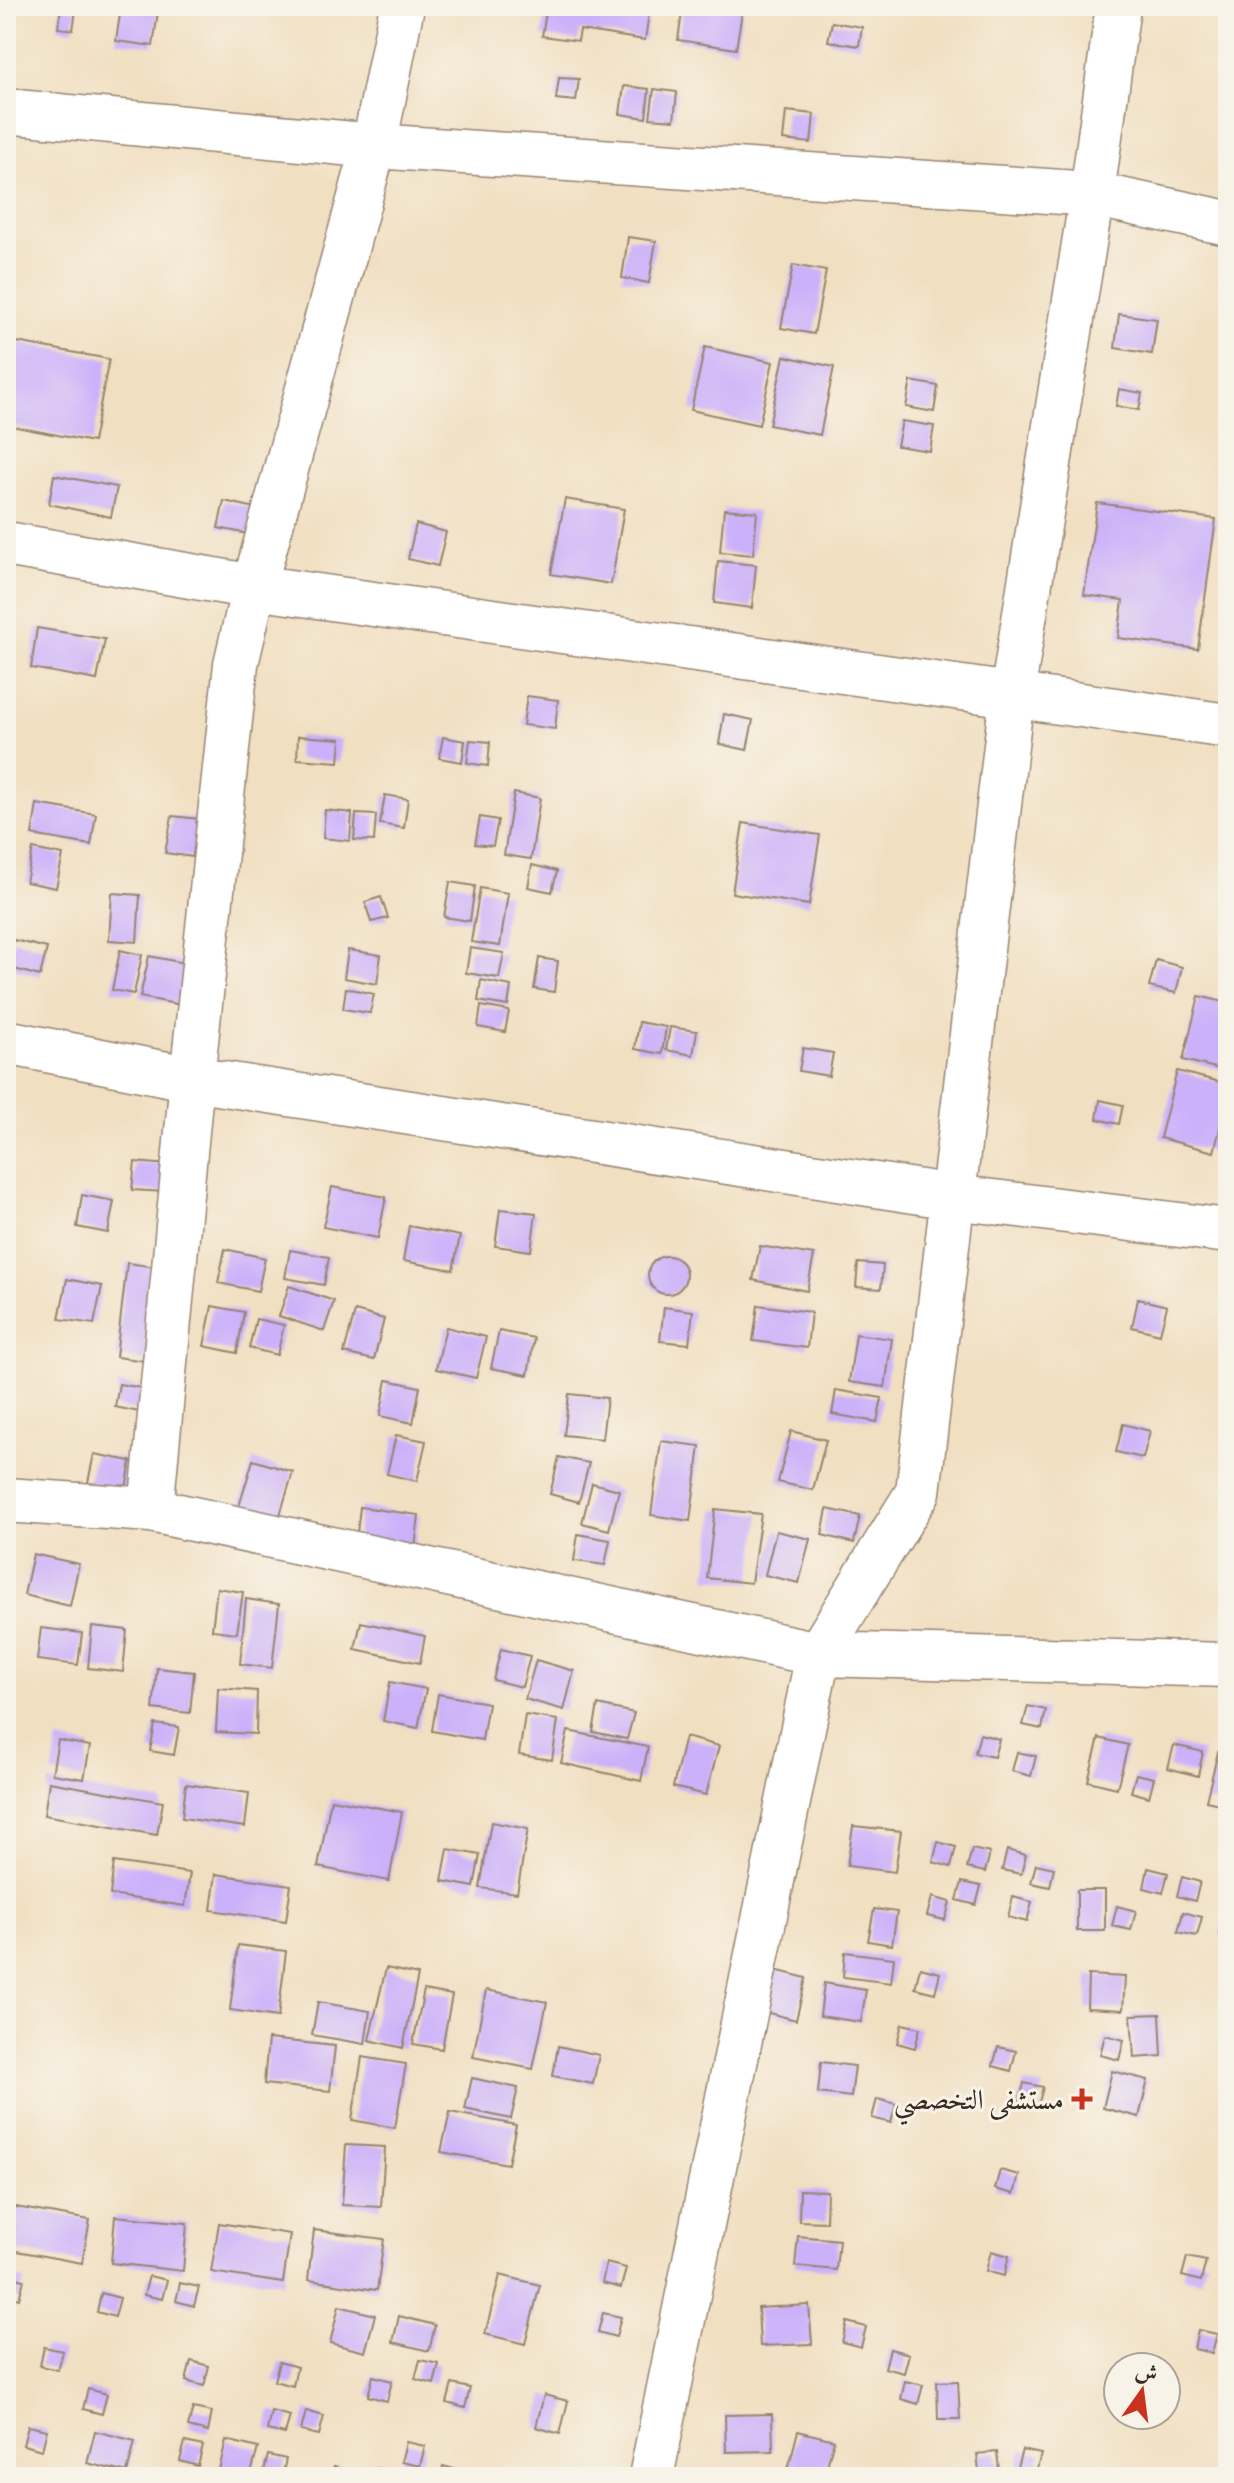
<svg xmlns="http://www.w3.org/2000/svg" width="1234" height="2483" viewBox="0 0 1234 2483" font-family="'EB Garamond',Amiri,serif">
  <style>
    .building { fill: #cbb0fa }
    .lines { fill: none; stroke-linecap: round; stroke-linejoin: round }
    .street-casing { stroke: #968470; stroke-width: 47 }
    .street { stroke: #fff; stroke-width: 44 }
    .poi-dot { fill: #c8321e; stroke: #f7f3e8; stroke-width: 3 }
    .labels { text-anchor: middle; stroke-width: 6; stroke-linejoin: round; paint-order: stroke }
    .poi-label { font-size: 28px; fill: #3b2a1e; stroke: #f7f3e8; text-anchor: end }
  </style>
  <rect width="100%" height="100%" fill="#f7f3e8"/>
  <filter id="ink" filterUnits="userSpaceOnUse"><feTurbulence type="fractalNoise" baseFrequency=".0125" numOctaves="2"/><feDisplacementMap in="SourceGraphic" scale="16" xChannelSelector="R" yChannelSelector="G"/><feConvolveMatrix kernelMatrix="1 2 1 2 8 2 1 2 1" color-interpolation-filters="sRGB"/></filter>
  <filter id="wash" filterUnits="userSpaceOnUse"><feTurbulence type="fractalNoise" baseFrequency=".006" numOctaves="4" result="noise"/><feDisplacementMap in="SourceGraphic" scale="32" xChannelSelector="R" yChannelSelector="G"/><feGaussianBlur stdDeviation="1.8" result="paint"/><feColorMatrix in="noise" values="0 0 0 0 0 0 0 0 0 0 0 0 0 0 0 0 0 1.4 0 .05"/><feComposite in="paint" operator="in"/></filter>
  <g filter="url(#wash)">
    <rect width="100%" height="100%" fill="#f1dfc1"/>
    <g id="blocks">
      <!-- building -->
      <path class="building" d="M547 6H650L645 40 580 30 578 41 542 36Z
        M683 6H743L736 49 678 40Z
        M61 7 76 10 73 30 58 28Z
        M121 7 158 12 153 46 116 41Z
        M832 22 862 27 859 46 828 41Z
        M559 78 579 79 576 101 556 99Z
        M624 86 649 89 646 118 620 114Z
        M654 89 677 92 674 120 650 118Z
        M786 111 814 114 811 143 783 140Z
        M628 237 656 241 649 283 622 278Z
        M793 265 826 271 814 334 781 328Z
        M1119 314 1157 319 1152 354 1115 348Z
        M6 340 109 359 93 442 6 425Z
        M705 347 773 362 759 425 691 410Z
        M784 356 834 367 820 435 769 425Z
        M911 381 938 386 934 412 906 407Z
        M1119 389 1142 393 1139 410 1116 406Z
        M902 421 934 426 930 451 897 446Z
        M6 462H12L8 493H6Z
        M54 475 117 487 111 517 49 504Z
        M565 499 624 509 611 584 551 574Z
        M224 501 265 510 259 536 218 528Z
        M1097 503 1216 519 1198 649 1118 638 1123 600 1084 595Z
        M724 509 757 512 753 555 720 552Z
        M416 524 446 532 438 566 408 559Z
        M718 561 756 565 752 608 714 603Z
        M37 628 105 639 97 680 31 668Z
        M527 696 558 700 555 729 523 725Z
        M724 714 753 720 747 750 719 744Z
        M298 736 341 739 339 762 297 759Z
        M443 737 465 741 462 762 439 758Z
        M470 740 490 742 488 766 467 763Z
        M514 793 540 798 531 859 504 855Z
        M385 795 408 799 404 828 380 824Z
        M37 804 96 814 91 845 32 835Z
        M325 810 352 813 350 841 323 838Z
        M356 814 376 815 374 841 354 840Z
        M172 816 199 819 193 857 165 853Z
        M480 817 498 820 493 846 475 844Z
        M743 823 820 835 809 905 732 893Z
        M33 849 63 855 56 888 26 882Z
        M532 865 557 871 552 892 528 887Z
        M450 882 475 886 470 921 444 917Z
        M480 888 508 893 500 946 471 942Z
        M112 893 140 895 137 942 109 940Z
        M381 897 388 918 371 922 365 902Z
        M14 940 47 948 40 976 7 967Z
        M470 948 504 953 499 978 466 973Z
        M120 950 142 955 134 994 112 990Z
        M348 950 381 955 377 984 344 978Z
        M149 956 189 964 181 1005 140 997Z
        M539 958 558 961 554 992 534 989Z
        M1156 960 1182 967 1176 993 1149 987Z
        M481 980 511 986 508 1006 478 1001Z
        M346 988 374 994 370 1013 343 1009Z
        M1199 996 1228 1003V1071L1183 1060Z
        M481 1006 509 1011 505 1032 478 1027Z
        M639 1022 666 1027 662 1054 635 1049Z
        M670 1027 697 1031 693 1055 666 1050Z
        M803 1048 833 1053 829 1076 799 1071Z
        M1177 1071 1228 1084V1097L1214 1152 1160 1138Z
        M1100 1100 1123 1105 1119 1124 1097 1119Z
        M135 1162 168 1165 166 1192 132 1190Z
        M332 1187 386 1197 378 1238 323 1227Z
        M82 1195 114 1201 108 1233 77 1227Z
        M500 1209 536 1213 531 1251 495 1246Z
        M409 1226 460 1236 453 1270 403 1261Z
        M760 1246 814 1255 807 1291 753 1280Z
        M225 1249 265 1258 258 1291 218 1283Z
        M290 1250 329 1257 324 1285 285 1278Z
        M648 1275a19 19 0 1 1 38 0a19 19 0 1 1-38 0Z
        M127 1263 164 1268 153 1362 116 1357Z
        M858 1263 883 1265 881 1289 856 1287Z
        M67 1279 102 1286 94 1324 59 1319Z
        M289 1286 334 1301 324 1331 279 1316Z
        M1138 1299 1167 1306 1160 1334 1132 1327Z
        M758 1305 811 1312 807 1348 753 1341Z
        M212 1306 244 1312 237 1353 204 1346Z
        M664 1307 693 1311 689 1344 660 1341Z
        M355 1311 384 1319 374 1360 344 1353Z
        M256 1319 284 1325 277 1355 249 1348Z
        M446 1327 486 1337 476 1378 436 1369Z
        M499 1331 534 1338 528 1375 491 1368Z
        M856 1334 892 1339 885 1387 849 1382Z
        M387 1380 420 1387 413 1423 380 1416Z
        M119 1384 148 1389 144 1413 115 1407Z
        M836 1390 882 1398 877 1422 832 1414Z
        M569 1394 607 1398 602 1439 564 1435Z
        M1123 1424 1150 1431 1143 1458 1116 1452Z
        M791 1431 826 1440 813 1490 778 1482Z
        M396 1435 426 1441 417 1481 387 1474Z
        M661 1441 700 1446 690 1521 651 1515Z
        M94 1454 131 1461 125 1494 87 1487Z
        M559 1457 589 1463 579 1502 550 1494Z
        M253 1460 293 1472 277 1525 237 1513Z
        M592 1483 619 1490 609 1530 582 1523Z
        M360 1507 419 1515 415 1549 356 1542Z
        M715 1509 761 1514 751 1583 707 1578Z
        M827 1509 860 1516 854 1543 822 1535Z
        M776 1531 810 1539 799 1583 765 1575Z
        M578 1534 610 1540 605 1565 574 1561Z
        M33 1554 79 1564 70 1606 24 1595Z
        M217 1588 243 1592 237 1633 212 1630Z
        M246 1599 279 1604 272 1668 240 1664Z
        M361 1622 425 1636 420 1663 355 1649Z
        M92 1626 127 1630 123 1672 88 1668Z
        M41 1628 82 1633 78 1665 37 1660Z
        M501 1649 530 1656 522 1687 493 1680Z
        M536 1660 574 1671 564 1710 525 1699Z
        M157 1668 194 1672 190 1713 153 1709Z
        M390 1682 426 1689 418 1728 383 1721Z
        M218 1688 257 1691 256 1734 216 1732Z
        M438 1694 488 1703 482 1740 432 1731Z
        M598 1705 634 1713 627 1739 593 1732Z
        M1028 1706 1046 1710 1042 1729 1023 1725Z
        M525 1715 558 1720 552 1760 519 1755Z
        M155 1724 179 1727 174 1755 150 1751Z
        M568 1731 648 1747 641 1781 561 1763Z
        M980 1734 999 1739 994 1757 975 1753Z
        M685 1737 719 1746 706 1795 673 1787Z
        M1099 1738 1128 1745 1117 1788 1088 1781Z
        M58 1740 90 1746 84 1779 52 1774Z
        M1174 1745 1203 1752 1198 1776 1168 1768Z
        M1017 1752 1036 1756 1031 1776 1012 1771Z
        M1218 1752 1228 1755V1806L1206 1801Z
        M1136 1774 1154 1778 1149 1797 1131 1792Z
        M49 1782 163 1802 157 1835 44 1815Z
        M186 1784 249 1793 245 1827 182 1818Z
        M331 1799 402 1812 389 1881 318 1867Z
        M491 1822 528 1829 517 1893 480 1888Z
        M853 1826 901 1831 895 1872 847 1866Z
        M938 1842 956 1847 951 1867 933 1862Z
        M448 1849 480 1855 474 1887 442 1881Z
        M972 1849 990 1853 985 1872 967 1868Z
        M1007 1850 1026 1855 1021 1874 1002 1870Z
        M114 1862 190 1873 185 1906 110 1895Z
        M1036 1864 1054 1868 1050 1887 1031 1883Z
        M1148 1868 1168 1873 1163 1893 1144 1888Z
        M216 1874 291 1885 286 1921 211 1910Z
        M1182 1877 1200 1882 1195 1901 1177 1896Z
        M962 1882 981 1886 976 1905 957 1900Z
        M1077 1890H1105V1931H1077Z
        M932 1897 950 1902 945 1920 927 1916Z
        M1013 1897 1032 1902 1027 1922 1008 1917Z
        M1117 1906 1136 1911 1131 1930 1112 1926Z
        M874 1909 897 1912 892 1945 868 1941Z
        M1183 1912 1202 1917 1197 1936 1178 1932Z
        M1225 1916 1228 1917V1937L1220 1935Z
        M238 1945 286 1951 278 2017 230 2010Z
        M845 1952 894 1958 891 1983 843 1977Z
        M386 1968 418 1975 403 2048 369 2040Z
        M920 1968 940 1973 935 1993 915 1988Z
        M771 1969 806 1978 796 2020 761 2011Z
        M1088 1975 1125 1977 1123 2010 1087 2008Z
        M824 1983 866 1990 861 2022 820 2016Z
        M424 1990 452 1995 442 2049 413 2044Z
        M486 1990 547 2002 533 2069 473 2057Z
        M318 2002 370 2011 365 2044 312 2035Z
        M1160 2014 1162 2056 1134 2058 1131 2015Z
        M902 2024 920 2028 915 2048 897 2043Z
        M1105 2035 1124 2040 1119 2060 1100 2055Z
        M268 2039 335 2046 330 2091 264 2084Z
        M558 2046 599 2055 593 2084 553 2076Z
        M998 2047 1016 2051 1011 2071 993 2066Z
        M362 2057 406 2064 395 2128 352 2120Z
        M821 2062 855 2066 851 2097 818 2093Z
        M1112 2071 1148 2080 1139 2117 1103 2108Z
        M472 2078 518 2088 511 2119 465 2109Z
        M1024 2083 1043 2087 1038 2106 1019 2102Z
        M877 2099 896 2104 891 2123 872 2118Z
        M450 2112 516 2125 508 2164 441 2152Z
        M346 2145 385 2147 381 2207 342 2205Z
        M1000 2170 1019 2175 1014 2194 995 2189Z
        M800 2190 827 2191 826 2222 799 2221Z
        M10 2206 90 2220 82 2263 6 2249Z
        M115 2216 187 2223 183 2271 111 2263Z
        M219 2223 290 2234 283 2283 211 2272Z
        M314 2230 384 2239 377 2290 308 2280Z
        M798 2236 839 2240 836 2270 795 2266Z
        M991 2251 1009 2256 1004 2276 986 2271Z
        M1187 2257 1206 2261 1201 2281 1182 2276Z
        M606 2263 626 2268 621 2288 602 2283Z
        M6 2275 24 2280 19 2299 6 2295Z
        M500 2275 540 2285 525 2344 485 2334Z
        M149 2276 167 2280 162 2299 144 2295Z
        M180 2283 199 2287 194 2306 176 2301Z
        M101 2293 120 2298 115 2317 97 2312Z
        M809 2305 812 2344 760 2346 758 2308Z
        M339 2306 375 2315 365 2352 330 2343Z
        M603 2313 621 2317 616 2337 598 2332Z
        M399 2316 435 2325 429 2351 393 2342Z
        M847 2322 866 2327 861 2347 842 2342Z
        M1198 2330 1217 2334 1212 2353 1194 2349Z
        M44 2347 63 2351 58 2370 40 2366Z
        M890 2349 909 2354 904 2373 885 2368Z
        M420 2360 439 2364 434 2384 415 2379Z
        M191 2361 209 2366 204 2386 186 2381Z
        M279 2362 297 2367 293 2386 274 2381Z
        M373 2376 392 2381 387 2401 368 2396Z
        M905 2381 923 2385 918 2404 901 2399Z
        M958 2381 960 2419H938L937 2382Z
        M452 2384 470 2388 465 2408 447 2403Z
        M88 2389 107 2394 102 2414 83 2409Z
        M544 2395 568 2401 560 2434 536 2427Z
        M193 2408 212 2412 208 2432 188 2427Z
        M271 2411 290 2416 285 2434 267 2430Z
        M306 2411 324 2416 319 2435 301 2431Z
        M772 2414 773 2451 726 2452 725 2415Z
        M28 2426 47 2430 42 2450 23 2445Z
        M95 2431 135 2441 127 2473 87 2463Z
        M798 2431 834 2440 824 2477H786Z
        M226 2440 258 2448 250 2477 219 2470Z
        M185 2442 203 2446 198 2466 180 2461Z
        M406 2442 425 2446 420 2466 401 2462Z
        M1022 2450 1041 2454 1036 2473 1017 2468Z
        M997 2452 999 2470 979 2472 977 2454Z
        M268 2455 286 2459 282 2477 263 2475Z
        M443 2466 462 2471 461 2477H440Z
        M334 2467 353 2471 352 2477H331Z
        M376 2468 395 2473 394 2477H373Z"/>
    </g>
  </g>
  <g filter="url(#ink)">
    <use href="#blocks" fill-opacity="0" stroke="#968470" stroke-width="2"/>
    <g class="lines">
      <!-- street casing -->
      <g class="street-casing">
        <path id="street" d="M6 111 374 146 1092 194 1228 223
          M6 544 254 587 1228 726
          M6 1042 192 1079 953 1197 1228 1231
          M6 1500 151 1510 818 1654 1228 1665
          M151 1510 192 1079 236 664 254 587 374 146 402 6
          M651 2477 818 1654 918 1492 1012 695 1092 194 1118 6"/>
      </g>
      <!-- street -->
      <use href="#street" class="street"/>
    </g>
  </g>
  <!-- markers -->
  <path class="poi-dot" d="M1078 2087h8v8h8v8h-8v8h-8v-8h-8v-8h8z"/>
  <g class="labels">
    <!-- poi labels -->
    <g class="poi-label">
      <text x="1064" y="2109">مستشفى التخصصي</text>
    </g>
  </g>
  <!-- margin -->
  <rect width="1234" height="2483" fill="none" stroke="#f7f3e8" stroke-width="32"/>
  <!-- north arrow -->
  <g transform="translate(1142 2391) rotate(14)"><circle r="38" fill="#f7f3e8" stroke="#aca397" stroke-width="2"/>
  <path d="M0-6L14 30L0 20L-14 30Z" fill="#c8321e"/>
  <text y="-12" font-size="22" font-weight="bold" text-anchor="middle" fill="#3b2a1e">ش</text>
  </g>
</svg>
